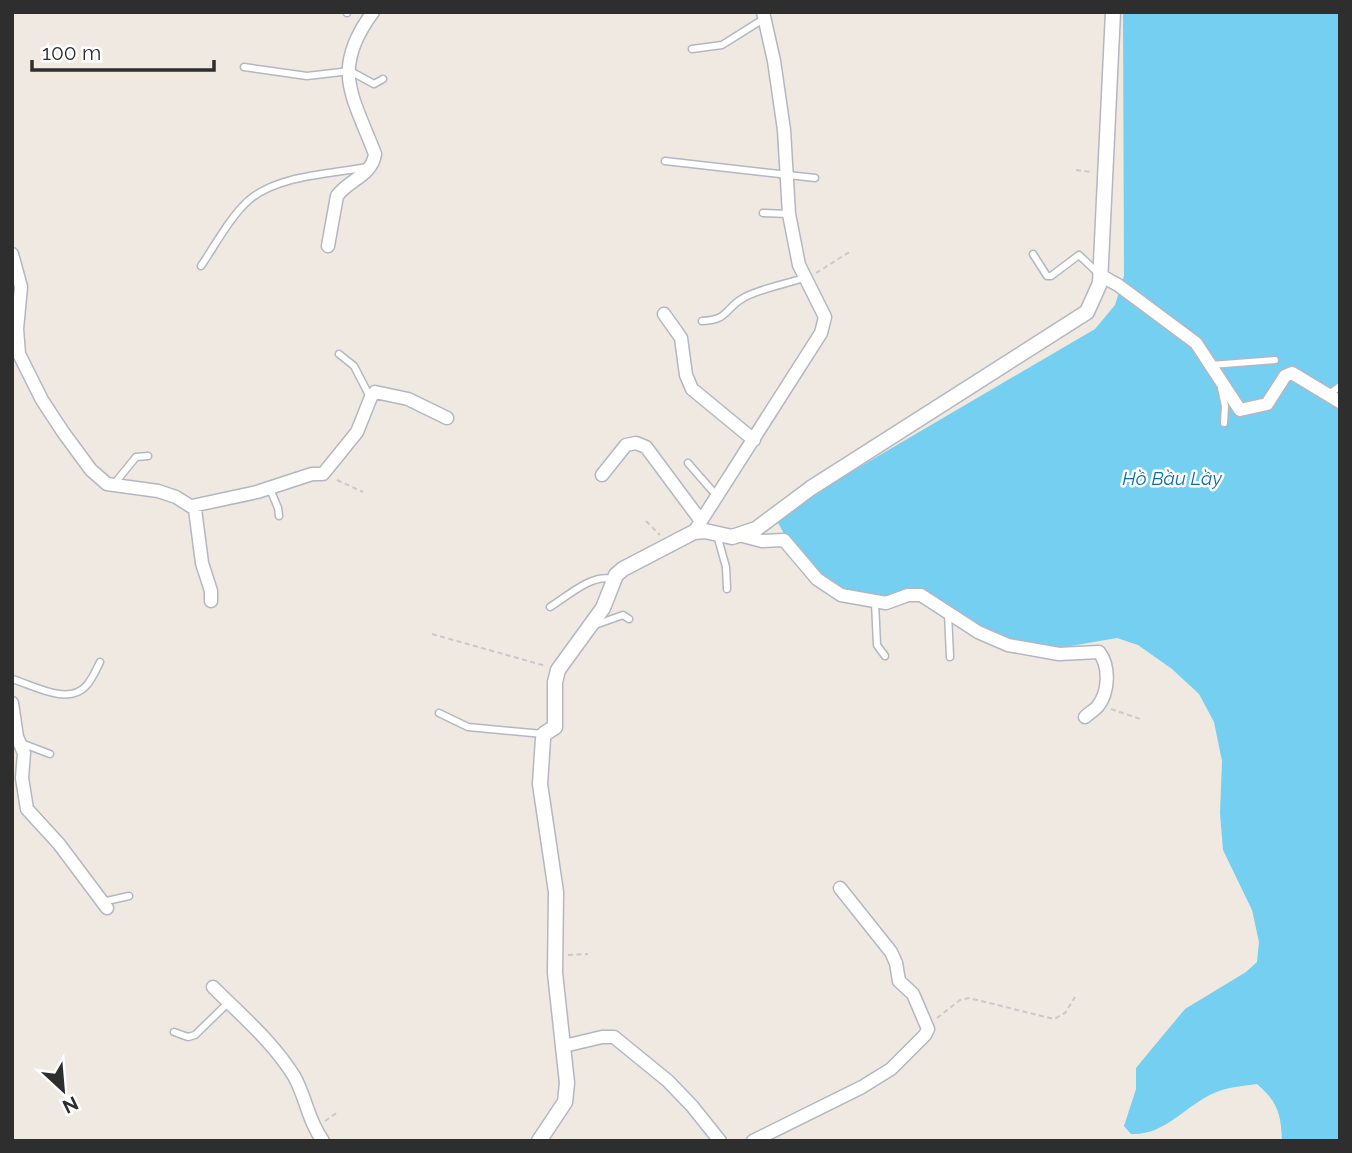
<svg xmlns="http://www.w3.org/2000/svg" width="1352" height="1153" viewBox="0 0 1352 1153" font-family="Raleway,sans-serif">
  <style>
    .water { fill: #75cff0 }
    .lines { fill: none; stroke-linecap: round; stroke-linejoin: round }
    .service-casing { stroke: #b4b7c1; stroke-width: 9 }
    .minor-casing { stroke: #b4b7c1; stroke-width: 15 }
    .tertiary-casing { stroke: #b4b7c1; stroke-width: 17 }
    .path { stroke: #c9c9c9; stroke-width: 2; stroke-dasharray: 5 3.5; stroke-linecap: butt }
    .service { stroke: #fff; stroke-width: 6 }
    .minor { stroke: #fff; stroke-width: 12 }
    .tertiary { stroke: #fff; stroke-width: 14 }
    .labels { text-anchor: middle; stroke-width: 5; stroke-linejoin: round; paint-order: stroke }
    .water-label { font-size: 19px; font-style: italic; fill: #0d6fa3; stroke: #fff }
  </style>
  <rect width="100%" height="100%" fill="#efe9e1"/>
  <!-- water -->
  <path class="water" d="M1123 12H1340V1141H1282C1281 1114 1278 1102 1257 1084 1242 1086 1228 1087 1214 1093 1185 1106 1164 1136 1131 1134L1124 1126 1136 1089V1068L1160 1039 1185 1009 1246 972 1257 962 1259 942 1252 910 1223 850 1220 813 1222 761 1214 722 1199 694 1172 669 1138 645 1117 638 1065 647H1040L1003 638 940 603 900 593 874 598 827 585 787 539 777 521 798 503 1095 329 1115 305 1124 276Z"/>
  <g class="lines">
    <!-- service casing -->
    <g class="service-casing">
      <path id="service" d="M347 13V12
        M692 49 722 45 765 18
        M244 67 307 76 350 71 374 84 383 79
        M665 161 815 178
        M763 213 789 214
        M1033 254 1047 276H1051L1079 255 1099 274
        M201 266C216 244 230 217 249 200 278 175 331 174 368 167
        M702 321C730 320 724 308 745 297 763 288 785 284 804 278
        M339 354 354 366 370 397
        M1211 365 1275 360
        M1221 388 1225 406 1224 423
        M1328 395 1340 386
        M688 463 716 495
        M114 484 136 457 148 456
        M270 489 278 508 279 516
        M717 535 726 567 727 589
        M875 602 877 645 885 656
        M550 607C568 596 591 574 612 579
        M948 613 950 657
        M595 625 623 615 629 619
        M12 679C33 685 68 706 86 686 92 680 96 670 100 662
        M439 713 468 727 543 734
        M21 743 50 754
        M102 902 129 896
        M174 1032 188 1037 195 1035 229 1002"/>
    </g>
    <!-- minor casing -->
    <g class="minor-casing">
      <path id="minor" d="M328 246 337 196C348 180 372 176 375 154 353 96 330 70 373 12
        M12 254 21 287 17 329 19 354 42 400 63 432 91 470 107 484 158 491 176 497 195 509 202 563 211 591V601
        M1100 275 1118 285 1196 343 1240 410 1267 404 1285 376 1292 373 1340 402
        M664 314 681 338 686 375 692 389 754 440
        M602 475 626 445 636 443 646 447 701 521
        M192 506 257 492 312 474H323L357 432 371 397 375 392 408 399 447 418
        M694 532 821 333 825 317 799 265 789 214 784 130 774 61 763 12
        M739 535 762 541 784 540 817 579 841 595 886 603 908 595H921L978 632 1008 645 1059 654 1099 652C1110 666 1109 692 1098 706 1095 710 1089 713 1085 717
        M12 703 17 737 24 753 22 778 27 809 59 844 107 908
        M213 987C242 1016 272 1041 294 1076 306 1097 308 1121 323 1141
        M564 1046 602 1037H614L668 1081 692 1106 720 1141
        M753 1141 862 1087 891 1069 925 1035 928 1029 913 994 899 981 896 963 891 952 840 888"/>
    </g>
    <!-- tertiary casing -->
    <g class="tertiary-casing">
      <path id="tertiary" d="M539 1141 565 1102 567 1083 555 973 556 892 540 784 543 739 544 734 555 727V682L558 670 603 608 616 575 623 569 694 532 705 531 732 537 756 529 811 488 1087 312 1100 283 1113 12"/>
    </g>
    <!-- path -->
    <path class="path" d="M1076 170 1091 172
      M816 273 851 251
      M337 480 363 492
      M646 521 660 535
      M432 634 546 666
      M1111 709 1143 720
      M568 955 588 954
      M937 1018 960 1000 969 998 1054 1019 1065 1013 1075 997
      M325 1121 338 1112"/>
    <!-- service -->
    <use href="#service" class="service"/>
    <!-- minor -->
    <use href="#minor" class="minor"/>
    <!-- tertiary -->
    <use href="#tertiary" class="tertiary"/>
  </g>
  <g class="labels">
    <!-- water labels -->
    <g class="water-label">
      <text x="1172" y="485">Hồ Bầu Lầy</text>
    </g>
  </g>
  <!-- border -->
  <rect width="1352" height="1153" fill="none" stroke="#2e2e2e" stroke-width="28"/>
  <!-- north arrow -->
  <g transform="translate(63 1090) rotate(154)" stroke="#ffffff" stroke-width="5" paint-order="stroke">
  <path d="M0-5L12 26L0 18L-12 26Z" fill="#2e2e2e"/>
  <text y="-10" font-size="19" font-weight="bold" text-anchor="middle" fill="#2e2e2e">N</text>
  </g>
  <!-- scale -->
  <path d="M32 60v10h182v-10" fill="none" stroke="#2e2e2e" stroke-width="3.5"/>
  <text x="42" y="60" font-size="21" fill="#2e2e2e" stroke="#ffffff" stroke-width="5" paint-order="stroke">100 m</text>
</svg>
